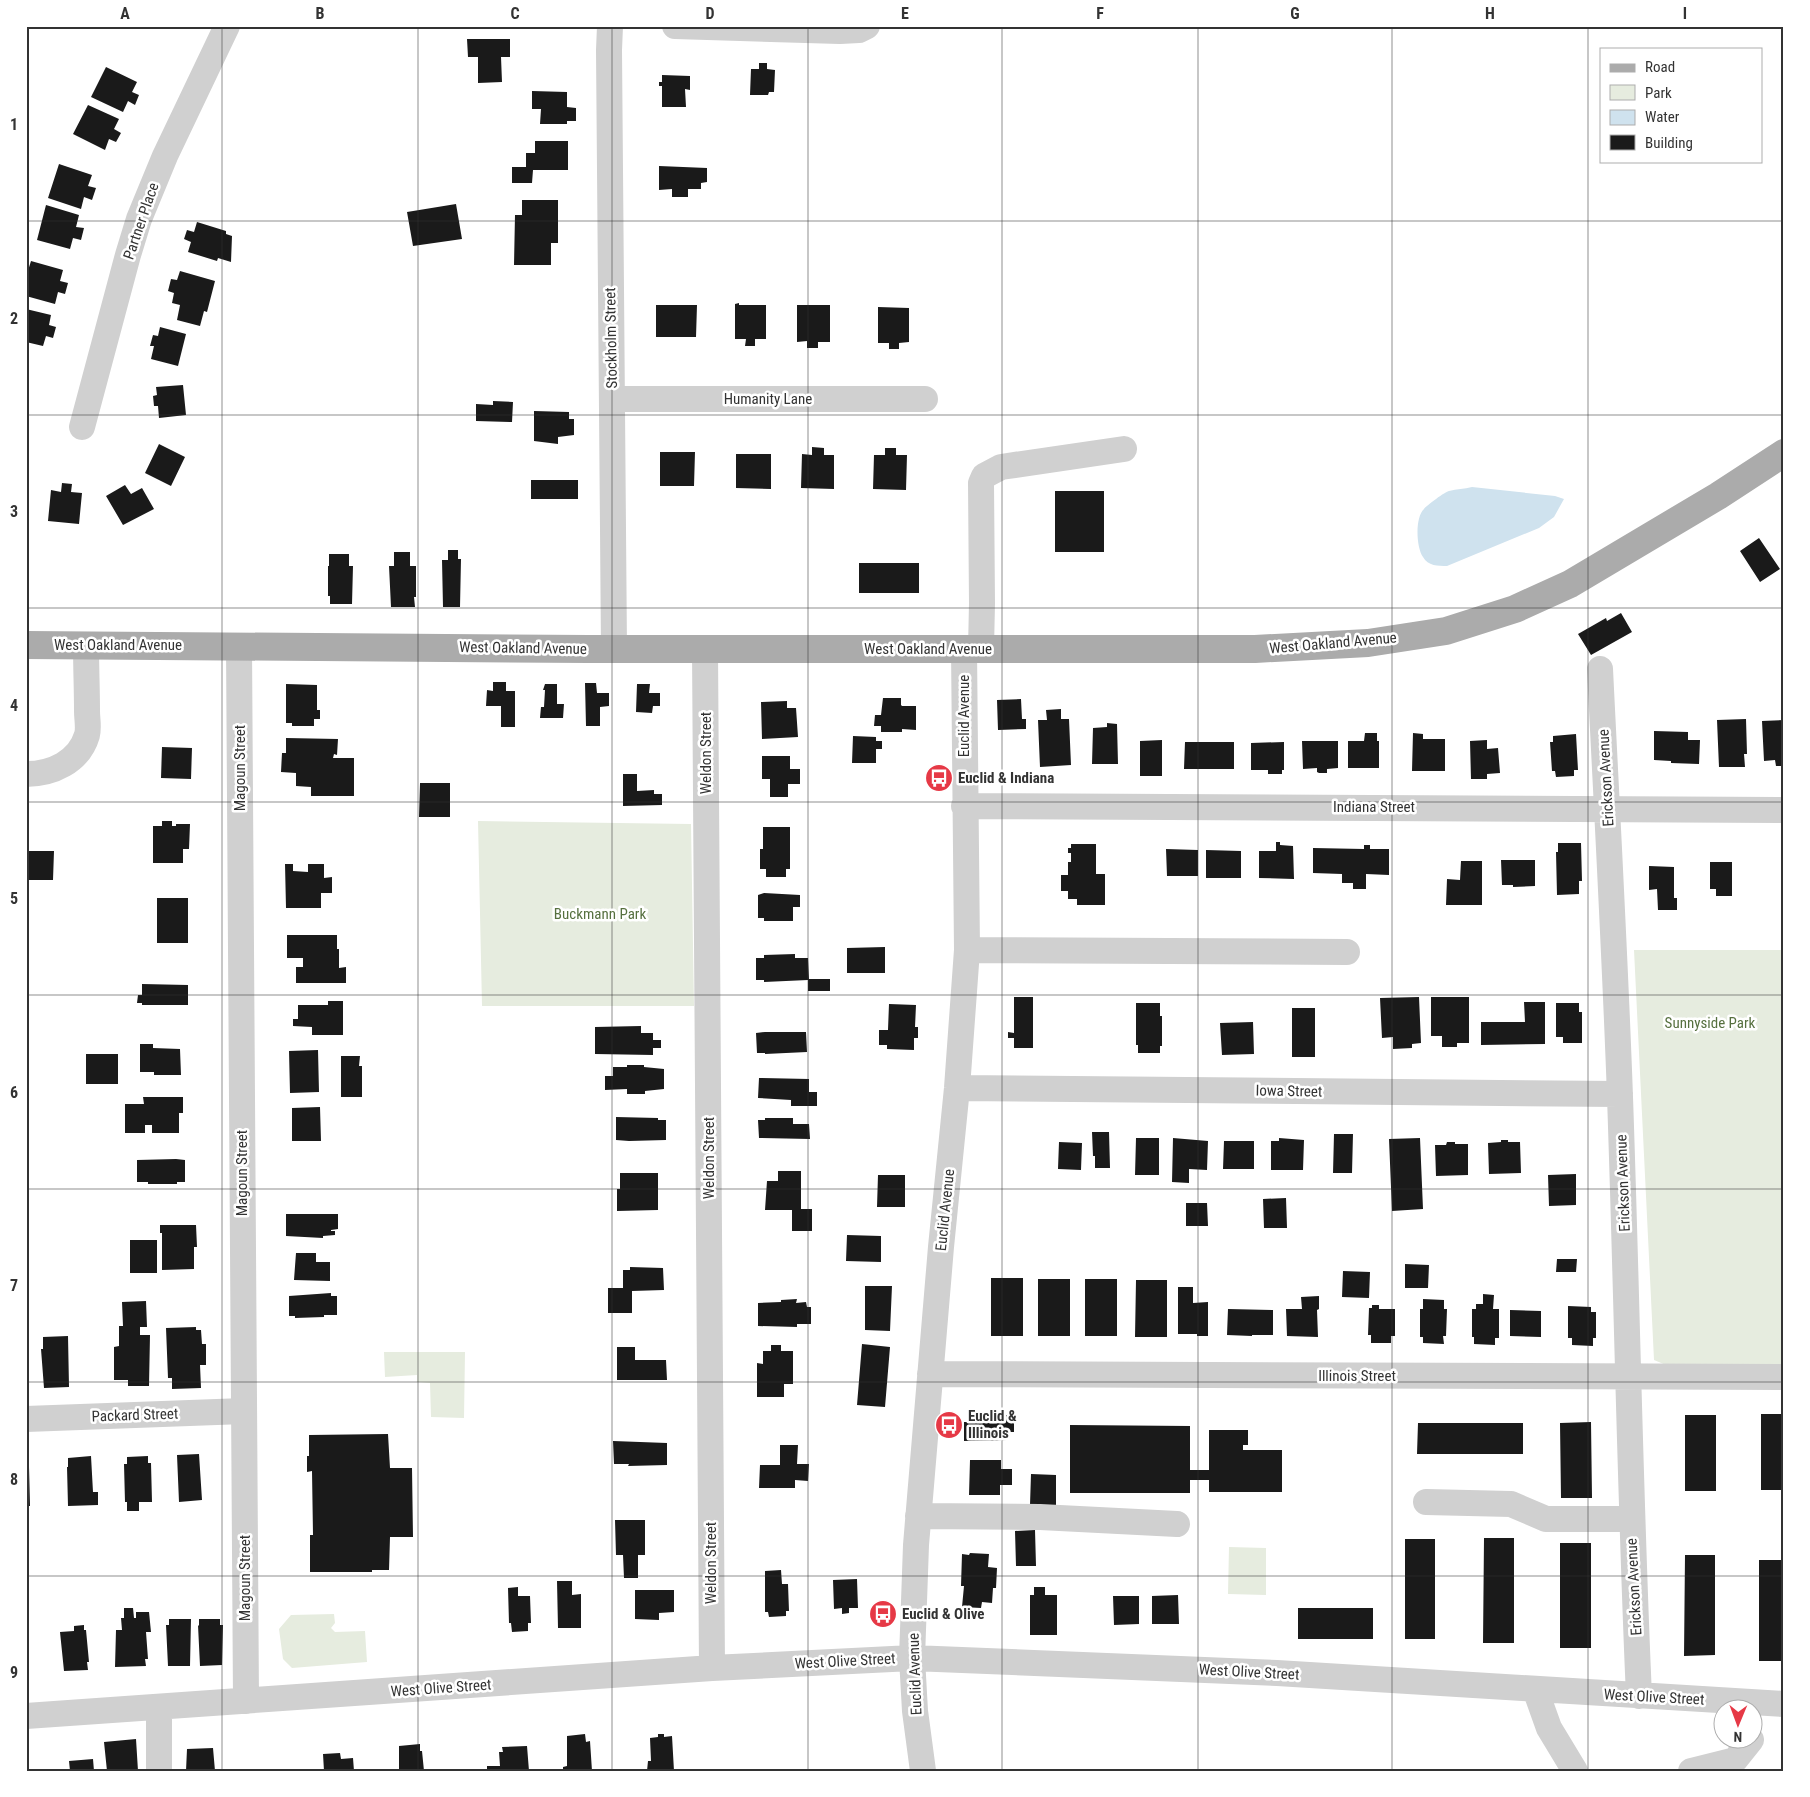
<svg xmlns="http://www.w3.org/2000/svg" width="1810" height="1797" viewBox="0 0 1810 1797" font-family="'Roboto Condensed',sans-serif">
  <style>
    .green { fill: #e6ecdf }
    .water { fill: #cfe2ee }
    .building { fill: #1a1a1a }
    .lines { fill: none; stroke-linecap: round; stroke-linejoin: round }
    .minor { stroke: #d0d0d0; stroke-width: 26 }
    .major { stroke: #ababab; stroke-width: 28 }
    .grid { fill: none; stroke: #333; stroke-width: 1; stroke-opacity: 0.55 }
    .labels { text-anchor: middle; stroke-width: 5; stroke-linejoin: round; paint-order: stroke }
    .street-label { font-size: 15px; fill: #333; stroke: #fff }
    .poi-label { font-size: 15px; font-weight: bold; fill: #333; stroke: #fff; text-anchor: start }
    .park-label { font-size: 15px; fill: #56703f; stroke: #fff }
    .neatline { fill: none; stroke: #333; stroke-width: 2 }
    .grid-label { font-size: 16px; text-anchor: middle; font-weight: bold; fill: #333 }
  </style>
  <rect width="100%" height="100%" fill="#fff"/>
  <!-- green -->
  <path class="green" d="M478 821 691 824 694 1006H482Z
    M1634 950H1784V1366L1666 1365 1654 1360Z
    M384 1352H465L464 1418 431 1417 430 1383 417 1382V1375L385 1377Z
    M1229 1547 1266 1548V1595L1228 1594Z
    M334 1614 335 1623 331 1628 335 1632 365 1631 367 1662 292 1668 283 1659 279 1629 291 1615Z"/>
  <!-- water -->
  <path class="water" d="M1472 487 1555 496 1564 499 1554 517 1539 528 1447 566C1438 566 1428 566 1423 557 1416 547 1415 517 1424 509 1426 506 1446 491 1449 491 1457 489 1464 489 1472 487Z"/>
  <!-- building -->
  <path class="building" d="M467 39H510V57H501L502 82 478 83V57H468Z
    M759 63H767V69L775 70 774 92H769L768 95H750L751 69H759Z
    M106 67 137 82 132 92 139 95 135 105 128 101 123 112 91 97Z
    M662 75 690 76V90L685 89 686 107H662V86H659V82H662Z
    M532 91 567 92V107L576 108V121H567V124H540L541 109H532Z
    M88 105 119 119 114 129 121 133 116 142 109 139 105 150 73 134Z
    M535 141H568V170H533L532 183H512V167H526V153H535Z
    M59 164 92 175 88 186 96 188 92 200 84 197 81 209 48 198Z
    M659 166 707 168V182L701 183V189H688V197H672V189L659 190Z
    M522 200H558V243H551V265H514L515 215H522Z
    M456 204 462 239 413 246 407 212Z
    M46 205 79 215 76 227 84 228 81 240 73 238 70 249 37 240Z
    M197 222 226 231V234L232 236 231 262 218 258 217 261 188 252 191 242 184 239 187 230 194 232Z
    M31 261 63 270 60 281 68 283 65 294 58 292 55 304 26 296V277Z
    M180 271 215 281 207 312 204 311 200 326 177 320 180 305 172 303 174 293 168 291 171 279 177 280Z
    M739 303V305H766V339H755V346H745L746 339H735V304Z
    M656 305H697L696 337H656Z
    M797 305H830V342H818V348H807V341L797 342Z
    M878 307 909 308V342L899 343V349H889V343H878Z
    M26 309 51 315 49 325 56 327 53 338 46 336 43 346 26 342Z
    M160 327 186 334 178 366 151 359 154 346H150L153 335 158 336Z
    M183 385 186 415 159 418 158 406H154L153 396 157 395 156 387Z
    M493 401 513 402 512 422 476 421V404L493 405Z
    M534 411 569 412V419H574V435L558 437V444L534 441Z
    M159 444 185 457 171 486 145 473Z
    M812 447 824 448V455H834V489L801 488 802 454 812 455Z
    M885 448H896V455H907L906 490 873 489 874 455H885Z
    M660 452H695L694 486H660Z
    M736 454H771V489L736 488Z
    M531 480H578V499H531Z
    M62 483 72 484 71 492 82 493 79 524 48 521 51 490 61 492Z
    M125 485 131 494 142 488 154 509 123 525 106 496Z
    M1055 491H1104V552H1055Z
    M1759 538 1780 569 1760 582 1740 551Z
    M448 550H458V559H461L460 607H443L442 560H448Z
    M394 552H410V566H416V597H414L415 607H391L389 566H394Z
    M329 554H349V566H353L352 604H330V596H328V566H329Z
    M859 563H919V593H859Z
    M1621 613 1632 632 1591 655 1578 634 1606 618 1607 621Z
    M493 682H506V691H515V727H501V706H486L487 690 493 691Z
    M585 683H596L597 693H609V706L600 707V726H586Z
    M286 684 317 685V710H320V719H314V726H292V723H286Z
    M545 684H557V704H564L563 718H540L541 707H544L545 690H543Z
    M637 684H650L649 693H660V706H653L652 713 636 712Z
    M883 698H901V705L902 706H916V730L902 729V732H881V726H874L875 715H881Z
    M1021 699 1022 719H1026V729L998 730 997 700Z
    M787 701V708H796L798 737 762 739 761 702Z
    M1061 709V719H1069L1071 765 1040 767 1038 720H1047L1046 710Z
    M1746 719 1747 754H1744L1745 767H1719L1717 720Z
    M1784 720V766H1776L1775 760 1764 761 1762 721Z
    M1107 723 1117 724 1118 764H1092L1093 728 1107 727Z
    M1654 731 1688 732V740H1700L1699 764 1671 763V761L1654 760Z
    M1365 733H1377V741H1379V768H1348V741H1364Z
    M1413 733 1423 734V739H1445V771H1412Z
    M1576 734 1578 770H1574V776L1556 777 1555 771H1552L1550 742H1553V736Z
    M853 736 876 737V741H882V749H876V763H852Z
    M286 738 338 739 337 755 334 754 333 758H354V796H311V787L296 786V773L281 772 282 753H286Z
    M1162 740V776H1140V741Z
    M1487 740V749L1498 748 1500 773 1487 774V779H1471L1470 741Z
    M1302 741H1338V768L1327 769V773H1319L1317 772V768L1303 769Z
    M1185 742H1234V769H1184Z
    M1284 742V770H1282V774H1268V770H1251V743Z
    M162 747 192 748 191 779 161 778Z
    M762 756H790V769H800V784H788V797H770V779H762Z
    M623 774H637V791L654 790V794H662V805L623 806Z
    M420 783H450V817H419Z
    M162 821H172V826H176V824H190L189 849H183V863H153V826H162Z
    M763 827H790V869H786V877H766V869H760V849H763Z
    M1276 842H1280V845L1293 846 1294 879 1259 878V851H1276Z
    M1558 843H1581L1582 881H1579V894L1557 895 1556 852H1558Z
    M1071 844H1096V874H1105V905H1077V899H1068V891H1061V875H1068V862H1071V853H1068V848H1071Z
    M1364 845H1370V849H1389V875L1366 874V889H1353V883H1342V874L1313 873V848L1364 849Z
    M1166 849 1198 850V876H1167Z
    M1206 850 1241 851V878H1206Z
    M26 851H54L53 880H26Z
    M1501 860H1535V886L1513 887V885H1502Z
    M1461 861H1482V905H1446L1447 879 1460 880Z
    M1710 862H1732V896H1716V889H1710Z
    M285 864H293V871L308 872V864H324V878L332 877V893H321V908H286Z
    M1649 866 1674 867V898H1677V910H1658L1657 889 1649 890Z
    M764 893 800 895V907H793V921H764V918H758V895Z
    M157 898H188V943H157Z
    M287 935H337V949H339V968L346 967V983H296V967H303V958H287Z
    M885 947V973H847V948Z
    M795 954V958H808L809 979H830V991H808V980L764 982V980H756V958H764V955Z
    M142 984 188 985V1005H142V1003H137L138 995H142Z
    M1014 997H1033V1048H1014V1038H1008V1032L1014 1033Z
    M1419 997 1421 1043 1412 1044V1048L1393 1049V1037L1382 1038 1380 998Z
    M1431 997H1469V1043H1457V1047H1442V1036H1431Z
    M328 1001H343V1035H312V1027L293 1026V1019H298V1005H328Z
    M1524 1002H1545V1044L1481 1045V1022H1525Z
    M1136 1003H1160V1016H1162V1046H1160V1053H1138V1045H1136Z
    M1556 1003H1579V1012H1582V1043H1563V1037H1556Z
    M889 1004 916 1005 915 1027H918V1038H914V1050L887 1049V1045H879V1030H888Z
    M1292 1008H1315V1057H1292Z
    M1253 1022 1254 1054 1222 1055 1220 1023Z
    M641 1026V1033H653V1040H661V1048H653V1055L595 1054V1027Z
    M765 1032H806L807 1052 765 1054V1053H757L756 1033Z
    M140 1044H153V1048L180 1049 181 1075H154V1072H140Z
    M318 1050 319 1092 290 1093 289 1051Z
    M86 1054H118V1084H86Z
    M341 1056H360L359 1066H362V1097H341Z
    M627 1065H644V1067L664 1069V1089L645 1091V1094H627V1089L605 1090V1076H613V1067H627Z
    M759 1078 809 1079V1092H817V1106H791V1100L758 1098Z
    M143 1097H183V1113H179V1133H152V1125H145V1133H125V1104H144Z
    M320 1107 321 1141H292V1108Z
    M616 1117 658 1118V1120H666V1140L629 1141 616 1140Z
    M765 1118H793V1124H809L810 1139 759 1138 758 1120H765Z
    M1092 1132H1109L1110 1168H1095V1156H1093Z
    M1334 1134H1353L1352 1173H1333Z
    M1136 1138H1159V1175H1135Z
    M1173 1138 1208 1141 1207 1170 1189 1169V1183L1172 1182Z
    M1279 1138 1304 1140 1303 1170H1271V1141H1279Z
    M1420 1138 1423 1209 1392 1211 1389 1139Z
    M1501 1140H1508V1142H1520L1521 1173 1489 1174 1488 1143 1501 1142Z
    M1224 1141H1254V1169H1223Z
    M1059 1142 1082 1143 1081 1170 1058 1169Z
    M1447 1142H1455V1144H1468V1175L1436 1176 1435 1145H1446Z
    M176 1159 185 1160V1182H177V1184H148V1182H137V1160Z
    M778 1171H801V1209H812V1231H792V1210H765L767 1181H778Z
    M620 1173H658V1210L617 1211V1189H620Z
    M1576 1174V1205L1549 1206 1548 1175Z
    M878 1175H905V1207H877Z
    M1286 1198 1287 1228H1264L1263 1199Z
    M1186 1203H1207L1208 1226H1186Z
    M286 1214H338V1229L331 1230V1231H335V1235L323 1236V1238L286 1236Z
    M160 1225H196L197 1247H194V1269L162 1270V1233H160Z
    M847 1235 881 1236V1262L846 1261Z
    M130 1240H157V1273H130Z
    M296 1253H316V1262H330V1281L294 1280Z
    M1557 1259H1577L1576 1272H1556Z
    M1405 1264 1429 1265 1428 1288H1405Z
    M630 1267 663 1268 664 1290 632 1291V1313H608V1288H623V1270H630Z
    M1343 1271 1370 1272 1369 1298 1342 1297Z
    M991 1278H1023V1336H991Z
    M1038 1279H1070V1336H1038Z
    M1085 1279H1117V1336H1085Z
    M1136 1280H1167V1337H1135Z
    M865 1286H892L890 1331 865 1330Z
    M1178 1287H1193V1303L1208 1302V1336H1197V1334H1178Z
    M331 1293V1296H337V1315H324V1317L295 1318V1316H289V1296Z
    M1483 1294 1494 1295 1493 1309H1499V1338H1495V1345L1474 1344V1337H1472V1309H1476V1304H1483Z
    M1319 1296V1309L1317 1310 1318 1337 1287 1336 1286 1309H1302L1301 1297Z
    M797 1299 796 1303 806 1302 807 1307H811V1324H797V1327L758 1326V1303L781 1302V1300Z
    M1423 1299 1444 1300V1309H1447L1446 1336H1443L1444 1344 1423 1343V1337H1420V1309H1423Z
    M146 1301 147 1327H140V1335H150L149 1386H128V1380H114V1347L119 1346V1326H123L122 1302Z
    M1372 1305H1379V1309H1395V1336H1391V1343H1371V1335H1368L1369 1308H1372Z
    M1568 1306 1591 1307V1312H1596V1338H1593V1346L1572 1345V1338H1568Z
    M1228 1309 1273 1310V1335H1252V1336L1227 1335Z
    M1510 1310 1541 1311V1337L1510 1336Z
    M196 1327V1330H201L202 1344H206V1365H200L201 1388 172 1389V1378H168L166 1328Z
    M68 1336 69 1387 44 1388 41 1349H43V1337Z
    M862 1344 890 1347 885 1407 857 1405Z
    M771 1345H781V1351H793V1384H784V1397H757V1363L763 1364V1351H771Z
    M617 1347H635V1360H666L667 1380H617Z
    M1761 1414H1784V1490H1761Z
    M1007 1415V1420H1014V1432H1007V1440L964 1441V1422H971V1416Z
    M1685 1415H1716V1491H1685Z
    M1591 1422 1592 1498H1561L1560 1423Z
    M1418 1423H1523V1454H1417Z
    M1070 1425 1190 1426V1470H1209V1430H1248V1445H1243V1450H1282V1492H1209V1480H1190V1493H1070Z
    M388 1434 390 1468H412L413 1537H390L389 1570H372V1572H310V1535H313L312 1471 307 1472V1456H309V1435Z
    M613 1441 667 1443V1465L628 1466 629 1464H614Z
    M780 1445H798L797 1464H809L808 1481 795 1480V1488H759L760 1465H780Z
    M199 1454 202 1500 179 1502 177 1455Z
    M91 1456 93 1492H98V1505L68 1506 67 1467H68V1458Z
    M148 1456V1463H151L152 1502H139V1511H127V1502H125L124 1464H127V1457Z
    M970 1460H1001V1469H1012V1485H1000V1495H969Z
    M26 1467H29L30 1506H26Z
    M1031 1474 1056 1475V1505H1030Z
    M615 1520H645V1555H638V1578H624L623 1555H616Z
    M1035 1530 1036 1566H1016L1015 1531Z
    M1484 1538H1514V1643H1483Z
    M1405 1539H1435V1639H1405Z
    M1560 1543H1591V1648H1560Z
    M970 1553 989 1554 988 1567 997 1568 996 1588H993L992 1603 982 1602 981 1608 962 1607 964 1586H961L962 1554 969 1555Z
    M1685 1555H1715V1655L1684 1656Z
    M1759 1560H1784V1661H1759Z
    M781 1570 782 1584H788L789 1611H786V1616L769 1617 768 1612H765V1571Z
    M857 1579 858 1608H849V1613L842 1614V1608L834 1609 833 1580Z
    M557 1581H572V1595L581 1594V1628H558Z
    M518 1587V1596H530L531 1623H528V1631L512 1632 511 1623H509L508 1588Z
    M1034 1587H1045V1595H1057V1635H1030V1595H1034Z
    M635 1590H674V1612L659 1613V1620L635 1619Z
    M1178 1595 1179 1624H1152V1596Z
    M1113 1596H1139V1624L1114 1625Z
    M124 1608H133L134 1618H136V1612H149L151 1632H146L148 1659H145L146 1666 115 1667 116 1630H122L121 1618H124Z
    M1298 1608H1373V1639H1298Z
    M169 1619H191L190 1666H168L166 1625H169Z
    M199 1619H220V1625H223L222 1665 200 1666 198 1625 199 1626Z
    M84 1625V1630H86L89 1662H87L88 1670 64 1671 60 1632 74 1631V1626Z
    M585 1734 586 1742 590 1741 592 1771H563V1767L567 1766V1736Z
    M658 1734H664V1737L672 1736 674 1771H647L648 1761H651L650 1738 658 1737Z
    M136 1739 138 1771H107L104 1742Z
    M420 1744V1751H422L424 1771H399V1746Z
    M527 1746 529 1771H487V1766H500L499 1752H503L502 1747Z
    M213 1748 215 1771H186L187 1749Z
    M340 1753 341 1759 353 1758 354 1771H324L323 1754Z
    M93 1759 94 1771H70L69 1761Z"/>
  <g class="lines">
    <!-- minor -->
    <path class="minor" d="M610 26 609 50 614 649
      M675 26 840 31 859 30 867 26
      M612 399H925
      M82 427 128 255 139 219 165 156 227 26
      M239 646 246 1701
      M705 649 712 1668
      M981 649 982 603 981 483 984 476 1001 467 1124 449
      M1600 669C1607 812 1615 955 1620 1097 1627 1297 1630 1497 1639 1696
      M26 774C52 774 79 762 87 735 89 728 87 719 87 711 87 689 86 667 86 645
      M964 806 1784 810
      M967 950 1347 952
      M957 1088 1620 1094
      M930 1374 1784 1377
      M26 1419 244 1411
      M1426 1502 1511 1504 1546 1519H1631
      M918 1516 1040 1517 1177 1524
      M1535 1689 1549 1728 1575 1771
      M159 1707V1771
      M26 1716 712 1668 912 1658 1277 1673 1784 1704
      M923 1771 915 1711 912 1658 916 1545 941 1247 957 1088 967 950 964 649
      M1691 1771 1735 1760 1751 1740"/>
    <!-- major -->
    <path class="major" d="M26 645 589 649H1255L1368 643 1446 631 1515 609 1570 584 1718 496 1784 453"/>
  </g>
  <!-- grid -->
  <path class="grid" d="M222 26V1771M418 26V1771M612 26V1771M808 26V1771M1002 26V1771M1198 26V1771M1392 26V1771M1588 26V1771M26 221H1784M26 415H1784M26 608H1784M26 802H1784M26 995H1784M26 1189H1784M26 1382H1784M26 1576H1784"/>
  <!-- icons -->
  <defs>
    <g id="bus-disc" transform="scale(1.4375)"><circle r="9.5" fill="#e63946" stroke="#fff"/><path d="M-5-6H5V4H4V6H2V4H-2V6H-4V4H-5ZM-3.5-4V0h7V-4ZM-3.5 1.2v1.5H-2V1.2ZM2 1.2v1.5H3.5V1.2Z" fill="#fff"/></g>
  </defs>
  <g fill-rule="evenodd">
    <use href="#bus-disc" x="939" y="778"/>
    <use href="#bus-disc" x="949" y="1425"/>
    <use href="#bus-disc" x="883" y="1614"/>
  </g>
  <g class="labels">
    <!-- street labels -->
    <g class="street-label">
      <text transform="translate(141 221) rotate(-71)" y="5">Partner Place</text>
      <text transform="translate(611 338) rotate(-91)" y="5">Stockholm Street</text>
      <text x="768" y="404">Humanity Lane</text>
      <text transform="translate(1333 643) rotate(-5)" y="5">West Oakland Avenue</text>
      <text x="118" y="650">West Oakland Avenue</text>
      <text transform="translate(523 648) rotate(1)" y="5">West Oakland Avenue</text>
      <text x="928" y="654">West Oakland Avenue</text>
      <text transform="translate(964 716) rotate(-90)" y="5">Euclid Avenue</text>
      <text transform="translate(706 753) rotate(-90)" y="5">Weldon Street</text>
      <text transform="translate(240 768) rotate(-90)" y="5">Magoun Street</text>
      <text transform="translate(1606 778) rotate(-93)" y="5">Erickson Avenue</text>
      <text x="1374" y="812">Indiana Street</text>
      <text transform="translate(1289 1091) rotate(1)" y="5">Iowa Street</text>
      <text transform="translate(709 1158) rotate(-90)" y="5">Weldon Street</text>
      <text transform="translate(242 1173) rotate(-90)" y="5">Magoun Street</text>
      <text transform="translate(1623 1183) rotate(-92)" y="5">Erickson Avenue</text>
      <text transform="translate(945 1210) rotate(-84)" y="5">Euclid Avenue</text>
      <text x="1357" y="1381">Illinois Street</text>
      <text transform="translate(135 1415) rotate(-2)" y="5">Packard Street</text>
      <text transform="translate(711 1563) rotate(-90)" y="5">Weldon Street</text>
      <text transform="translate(245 1578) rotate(-90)" y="5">Magoun Street</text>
      <text transform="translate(1634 1587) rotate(-93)" y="5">Erickson Avenue</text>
      <text transform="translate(845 1661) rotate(-3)" y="5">West Olive Street</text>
      <text transform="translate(1249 1672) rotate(3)" y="5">West Olive Street</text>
      <text transform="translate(915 1674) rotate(-92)" y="5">Euclid Avenue</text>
      <text transform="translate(441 1688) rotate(-4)" y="5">West Olive Street</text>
      <text transform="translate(1654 1697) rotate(3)" y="5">West Olive Street</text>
    </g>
    <!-- poi labels -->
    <g class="poi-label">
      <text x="958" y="783">Euclid &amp; Indiana</text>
      <text x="968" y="1421">Euclid &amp;<tspan x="968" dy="17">Illinois</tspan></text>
      <text x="902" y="1619">Euclid &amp; Olive</text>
    </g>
    <!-- park labels -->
    <g class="park-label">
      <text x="600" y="919">Buckmann Park</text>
      <text x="1710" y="1028">Sunnyside Park</text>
    </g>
  </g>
  <!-- border -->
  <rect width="1810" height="1797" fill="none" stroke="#ffffff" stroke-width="55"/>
  <!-- legend -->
  <rect x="1600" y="48" width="162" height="115" fill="#ffffff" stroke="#adadad"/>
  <rect x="1610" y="64" width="25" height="8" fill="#ababab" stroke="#adadad"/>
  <text x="1645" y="72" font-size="15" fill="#333333">Road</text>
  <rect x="1610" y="85" width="25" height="15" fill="#e6ecdf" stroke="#adadad"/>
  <text x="1645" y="98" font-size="15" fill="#333333">Park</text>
  <rect x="1610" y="110" width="25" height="15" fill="#cfe2ee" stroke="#adadad"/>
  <text x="1645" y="122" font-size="15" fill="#333333">Water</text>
  <rect x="1610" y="135" width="25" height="15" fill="#1a1a1a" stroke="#adadad"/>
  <text x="1645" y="148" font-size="15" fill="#333333">Building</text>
  <!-- north arrow -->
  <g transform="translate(1738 1724) rotate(181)"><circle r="24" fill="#ffffff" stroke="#adadad"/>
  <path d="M0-4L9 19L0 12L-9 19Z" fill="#e63946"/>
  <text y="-8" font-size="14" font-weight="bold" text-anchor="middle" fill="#333333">N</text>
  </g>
  <rect x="28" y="28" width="1754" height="1742" class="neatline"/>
  <g class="grid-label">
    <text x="125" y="19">A</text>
    <text x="320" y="19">B</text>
    <text x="515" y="19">C</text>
    <text x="710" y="19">D</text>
    <text x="905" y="19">E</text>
    <text x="1100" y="19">F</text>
    <text x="1295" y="19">G</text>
    <text x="1490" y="19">H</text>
    <text x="1685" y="19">I</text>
    <text x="14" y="130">1</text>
    <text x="14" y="324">2</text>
    <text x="14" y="517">3</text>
    <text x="14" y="711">4</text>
    <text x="14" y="904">5</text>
    <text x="14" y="1098">6</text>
    <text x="14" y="1291">7</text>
    <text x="14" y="1485">8</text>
    <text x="14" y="1678">9</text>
  </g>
</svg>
